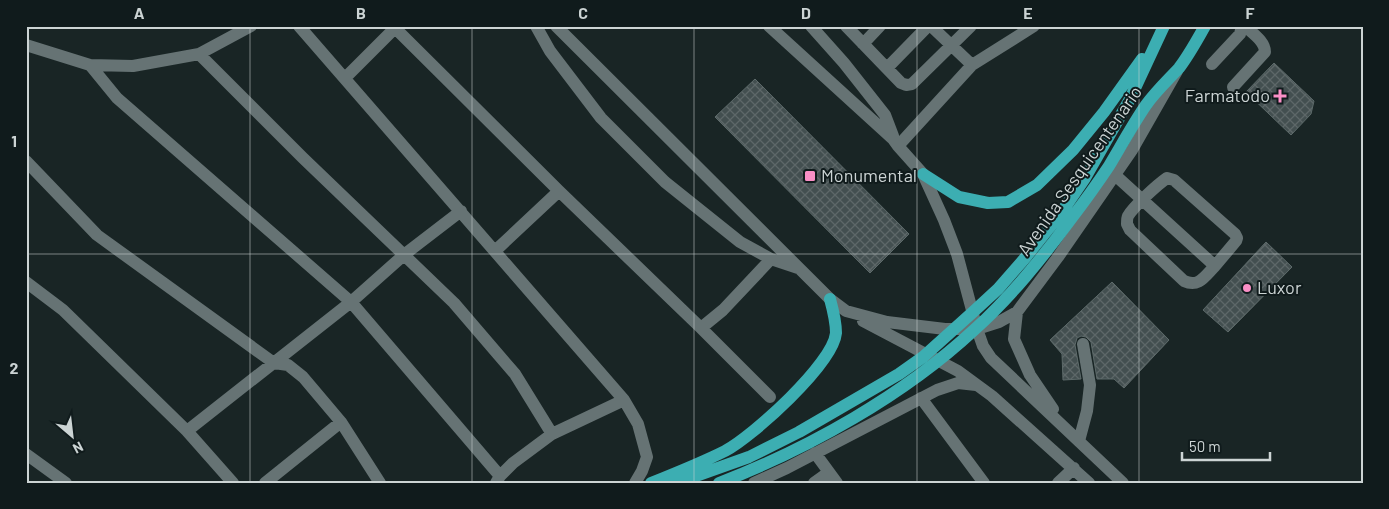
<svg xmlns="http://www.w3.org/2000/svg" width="1389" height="509" viewBox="0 0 1389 509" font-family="Barlow,sans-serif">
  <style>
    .building { fill: url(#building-cross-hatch); stroke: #5d6a6a }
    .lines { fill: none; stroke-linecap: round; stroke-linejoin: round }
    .minor { stroke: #667374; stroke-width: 12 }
    .major { stroke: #3caeb2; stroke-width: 12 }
    .grid { fill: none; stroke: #ccd4d4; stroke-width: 1; stroke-opacity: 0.55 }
    .poi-dot { fill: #fa8fc6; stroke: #101b1c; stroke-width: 2 }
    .labels { text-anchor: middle; stroke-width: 4; stroke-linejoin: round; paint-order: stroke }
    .poi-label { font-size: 18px; fill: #ccd4d4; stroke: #101b1c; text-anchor: start }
    .street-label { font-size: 18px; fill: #ccd4d4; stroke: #101b1c }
    .neatline { fill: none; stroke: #ccd4d4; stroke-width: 2 }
    .grid-label { font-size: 16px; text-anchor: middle; font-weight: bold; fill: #ccd4d4 }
  </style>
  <defs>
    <pattern id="building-cross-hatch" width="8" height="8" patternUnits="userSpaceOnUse" patternTransform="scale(1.25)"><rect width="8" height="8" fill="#434f50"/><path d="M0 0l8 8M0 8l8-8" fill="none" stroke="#5d6768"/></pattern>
  </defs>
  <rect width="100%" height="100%" fill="#192525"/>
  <!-- building -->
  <path class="building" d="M1274 63 1314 101 1311 114 1291 135 1246 92Z
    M755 79 909 234 870 273 715 117Z
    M1266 242 1292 267 1228 332 1203 310Z
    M1112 282 1169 340 1124 388 1114 379H1097L1091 342 1086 337 1081 336 1077 338 1075 345 1081 379 1063 380 1062 354 1050 340Z"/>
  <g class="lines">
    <!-- minor -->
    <path class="minor" d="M299 26 624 400 638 424 647 457 642 471 635 483
      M536 26 550 51 601 118 665 182 740 242 771 259 798 268
      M556 26 830 299 846 311 887 322 945 329H977L999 322 1017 312
      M769 26 893 139 898 146 923 174 944 220 957 254 977 329 983 346 991 358 1123 483
      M811 26 844 63 885 115 893 136
      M846 26 901 83 906 85 912 84 971 26
      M931 26 972 65
      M395 28 559 191 701 328 723 310 771 259
      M863 44 880 26
      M26 45 90 65 133 66 199 54 251 26
      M199 54 303 158 454 303 515 374 552 434
      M1212 64 1240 34 1242 26
      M90 65 117 98 351 302 500 476
      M887 68 928 26
      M345 78 397 26
      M1233 87 1265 52C1265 41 1252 33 1245 26
      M898 146 972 65 1034 26
      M26 161 97 235 274 363 288 365 303 377 341 422 380 483
      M1115 175 1215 266C1205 276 1199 288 1184 281L1130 230 1127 224C1127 222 1127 218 1128 216 1134 206 1157 185 1167 178L1174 180 1235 234 1237 238 1236 241 1215 266
      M495 251 559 191
      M26 282 63 310 187 431 233 483
      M863 321 958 371 992 396 1089 483
      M701 328 770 397
      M921 398 984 483
      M1053 409 1030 375 1014 339 1017 312 1058 257 1132 150 1177 71
      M187 431 351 302 405 254 461 211
      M1079 441 1087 411 1090 385 1083 344
      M815 453 837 483
      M26 454 66 483
      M265 483 341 422
      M496 483 500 476 513 463 552 434 624 400
      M754 483 787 468 937 390 958 383 976 385
      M814 483 828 473
      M1058 483 1074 468"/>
    <!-- major -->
    <path class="major" d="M923 174 959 197 988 203 1008 202 1037 185 1073 150 1104 112 1142 59
      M651 483C676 473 701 463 725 451 753 436 833 364 836 333 836 322 833 310 830 299
      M676 483 749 457 799 432 899 374 923 357 973 312 998 289 1025 258 1061 213 1085 178 1130 99 1164 26
      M719 483C808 449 904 395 974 330 1011 297 1042 258 1071 219 1084 202 1097 184 1109 166 1121 146 1133 124 1146 105 1156 91 1168 80 1179 68 1189 55 1197 40 1205 26"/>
  </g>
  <!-- grid -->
  <path class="grid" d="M250 26V483M472 26V483M694 26V483M917 26V483M1139 26V483M26 254H1363"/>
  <!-- markers -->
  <g class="poi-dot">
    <path d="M1277.5 88.5h5v5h5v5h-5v5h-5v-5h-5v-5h5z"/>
    <rect x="804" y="170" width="12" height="12" rx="2.5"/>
    <circle cx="1247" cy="288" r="5"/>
  </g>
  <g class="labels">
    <!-- poi labels -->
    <g class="poi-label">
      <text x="1270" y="102" text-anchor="end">Farmatodo</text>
      <text x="821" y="182">Monumental</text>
      <text x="1257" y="294">Luxor</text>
    </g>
    <!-- street labels -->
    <g class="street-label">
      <text transform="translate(1080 171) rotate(-55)" y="6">Avenida Sesquicentenario</text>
    </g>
  </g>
  <!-- border -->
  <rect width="1389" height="509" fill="none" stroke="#101b1c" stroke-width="55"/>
  <!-- north arrow -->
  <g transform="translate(72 436) rotate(152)" stroke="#101b1c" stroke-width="4" paint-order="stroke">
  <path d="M0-4L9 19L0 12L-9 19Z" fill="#ccd4d4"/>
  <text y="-8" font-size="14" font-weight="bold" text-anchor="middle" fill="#ccd4d4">N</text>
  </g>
  <!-- scale -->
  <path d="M1182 452v8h88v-8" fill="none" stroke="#ccd4d4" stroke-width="2.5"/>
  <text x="1189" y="452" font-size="15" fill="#ccd4d4" stroke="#101b1c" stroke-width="4" paint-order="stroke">50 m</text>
  <rect x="28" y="28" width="1334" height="454" class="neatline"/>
  <g class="grid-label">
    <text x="139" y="19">A</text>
    <text x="361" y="19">B</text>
    <text x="583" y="19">C</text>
    <text x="806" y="19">D</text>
    <text x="1028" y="19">E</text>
    <text x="1250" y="19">F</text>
    <text x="14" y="147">1</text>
    <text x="14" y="374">2</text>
  </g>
</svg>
